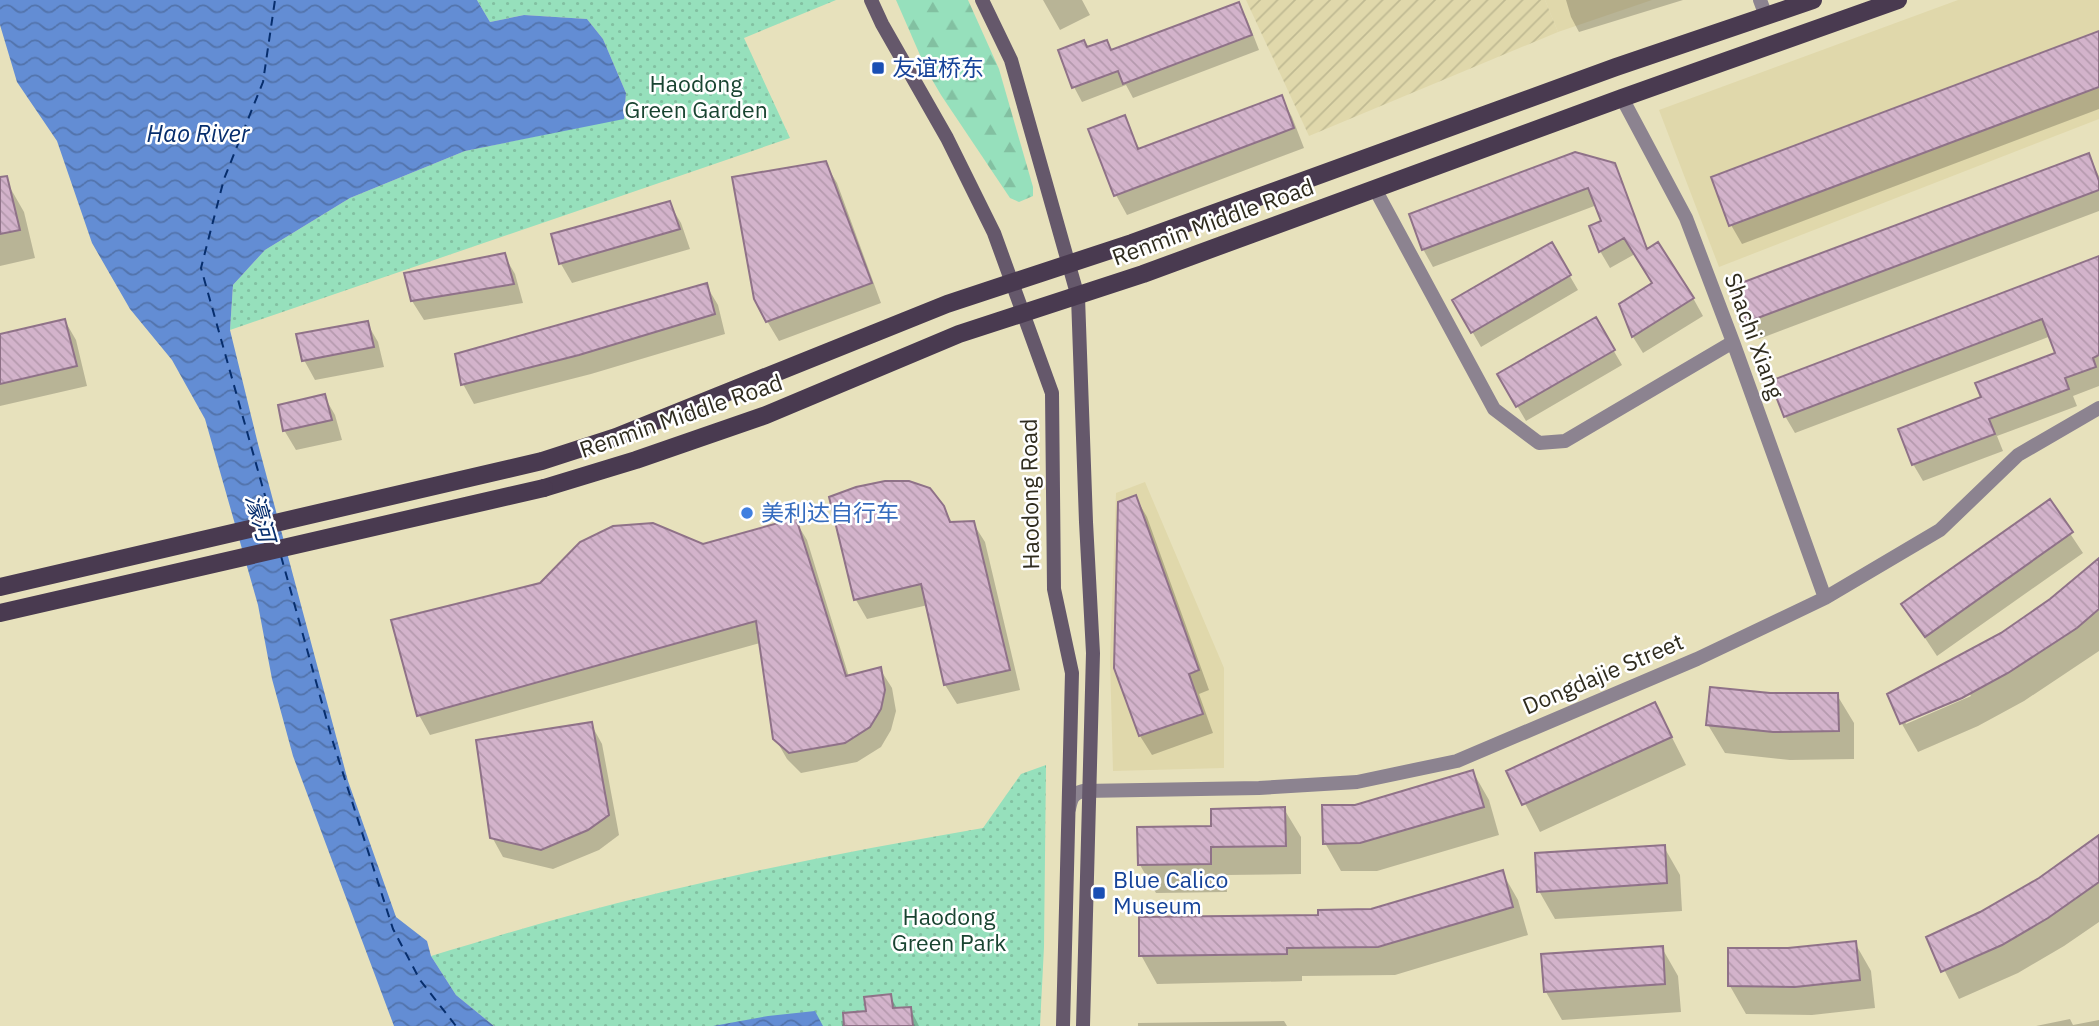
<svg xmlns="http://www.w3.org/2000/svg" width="2099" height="1026" viewBox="0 0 2099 1026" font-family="'IBM Plex Sans','Noto Sans SC',sans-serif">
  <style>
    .built { fill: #e0d8ab }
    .industrial { fill: url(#industrial-furrows) }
    .forest { fill: url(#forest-firs) }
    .park { fill: url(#park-dots) }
    .water { fill: url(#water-waves) }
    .shadow { fill: #0003; fill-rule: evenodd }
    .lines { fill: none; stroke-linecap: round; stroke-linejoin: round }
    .ferry { stroke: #072e6d; stroke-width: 2; stroke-dasharray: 9 7; stroke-linecap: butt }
    .building { fill: url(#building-back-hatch); stroke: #8f7288; stroke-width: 2 }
    .minor { stroke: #8c8390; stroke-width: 14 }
    .secondary { stroke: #65586b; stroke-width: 14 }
    .primary { stroke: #493a50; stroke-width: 18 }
    .primary-bridge { stroke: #493a50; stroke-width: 18 }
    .transit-dot { fill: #1a4fb4; stroke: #fff; stroke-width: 2.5 }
    .shop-dot { fill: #3f7fe0; stroke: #fff; stroke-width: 2.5 }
    .labels { text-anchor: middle; stroke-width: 5; stroke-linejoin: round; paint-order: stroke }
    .transit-label { font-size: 23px; fill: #164399; stroke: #fff; text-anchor: start }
    .park-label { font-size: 23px; fill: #194431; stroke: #fff }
    .street-label { font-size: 23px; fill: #2f2c1e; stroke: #fff }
    .shop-label { font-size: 23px; fill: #366cbe; stroke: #fff; text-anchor: start }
    .water-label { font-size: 24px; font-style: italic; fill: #072e6d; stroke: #fff }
  </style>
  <defs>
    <pattern id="industrial-furrows" width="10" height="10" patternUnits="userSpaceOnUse" patternTransform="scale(1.75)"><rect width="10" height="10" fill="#e0d8ab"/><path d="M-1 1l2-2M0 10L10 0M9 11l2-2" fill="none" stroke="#c0ba93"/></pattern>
    <pattern id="forest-firs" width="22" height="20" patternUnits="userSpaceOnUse" patternTransform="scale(1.75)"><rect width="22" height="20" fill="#96e0bc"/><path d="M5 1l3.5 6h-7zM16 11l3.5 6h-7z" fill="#82c0a1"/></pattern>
    <pattern id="park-dots" width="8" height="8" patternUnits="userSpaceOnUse" patternTransform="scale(1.75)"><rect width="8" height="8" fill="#96e0bc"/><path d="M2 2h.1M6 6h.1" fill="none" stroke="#82c0a1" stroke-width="1.8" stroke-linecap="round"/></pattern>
    <pattern id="water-waves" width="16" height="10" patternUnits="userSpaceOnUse" patternTransform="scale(1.75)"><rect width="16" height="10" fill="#638dd4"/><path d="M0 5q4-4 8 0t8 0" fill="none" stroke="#5273ab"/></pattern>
    <pattern id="building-back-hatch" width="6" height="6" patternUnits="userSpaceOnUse" patternTransform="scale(1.75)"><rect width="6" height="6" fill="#d3b3cb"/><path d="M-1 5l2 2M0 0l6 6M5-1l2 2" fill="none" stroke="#b59aae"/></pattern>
  </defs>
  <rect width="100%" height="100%" fill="#e7e1bc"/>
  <!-- built -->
  <path class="built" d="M1545 0H1652L1558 32Z
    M1958 0H2099V119L1719 267 1659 110Z
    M1145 482 1224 668V768L1113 771 1110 659 1116 493Z"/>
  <!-- industrial -->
  <path class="industrial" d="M1246 0H1545L1558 32 1309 136Z"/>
  <!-- forest -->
  <path class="forest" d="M896 0H968L999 69 1033 187V196L1019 202 1010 198 941 95 927 71Z"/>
  <!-- park -->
  <path class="park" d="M477 0H836L744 38 790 138 230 330 233 285 265 250 350 198 465 151 624 118 626 93 603 39 587 19 524 15 490 22Z
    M1046 765 1044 947 1040 1026H494L456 995 431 956C476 943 522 928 568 916 704 879 844 852 983 828L1021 774Z"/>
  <!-- water -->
  <path class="water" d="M0 0H477L490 22 524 15 587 19 603 39 626 93 624 119 465 151 350 198 265 250 233 285 230 330 258 444 348 781 396 917 427 941 431 956 456 995 494 1026H394L293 756 272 679 258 605 205 419 172 360 130 309 92 243 57 141 17 82 0 25Z
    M815 1011 823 1026H713L768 1016Z"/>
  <!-- shadow -->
  <path class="shadow" d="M1043 0H1082L1090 15 1060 30Z
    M1566 0H1683L1579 32 1571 17Z
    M1238 4 1247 19 1259 50 1133 98 1126 85 1082 102 1074 87 1087 49 1106 42 1112 52Z
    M2099 33V109L1742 244 1731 225Z
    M1281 97 1292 117 1304 148 1127 215 1116 195 1091 130 1124 117 1140 150Z
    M2088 155 2099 176V211L1759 339 1749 321 1736 287Z
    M825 163 837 183 881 303 779 341 767 321Z
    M1614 165 1622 179H1619L1649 257 1693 298 1703 316 1643 353 1633 337 1621 305 1654 284 1635 254 1610 268 1600 251 1603 223 1597 205 1433 267 1423 249Z
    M8 184 24 212 35 258 0 266V186Z
    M669 203 681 223 690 249 572 283 561 264 553 235Z
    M1551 244 1578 290 1481 347 1454 300Z
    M504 255 515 274 523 303 424 320 412 301Z
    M2099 258V386L2073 396 2077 406 1997 436 2003 451 1923 481 1913 464 1983 398 2058 354 2051 336 1795 433 1785 416Z
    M706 285 718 305 725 334 591 374 474 404 463 384 457 355Z
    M1595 319 1622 365 1526 421 1499 375Z
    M65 321 76 340 87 386 0 406V336Z
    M367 323 378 342 384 367 315 380 304 360Z
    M324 396 335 415 342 440 296 450 284 430Z
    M1136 498 1147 517 1209 690 1199 694 1213 733 1152 755 1140 736 1116 667Z
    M2049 502 2083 553 1937 656 1903 605Z
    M943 507 953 524 973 523 985 542 1020 690 957 704 945 685 928 605 867 619 856 600Z
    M795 520 807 540 849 677 880 669 892 688 896 711 891 730 881 747 857 762 801 773 787 759 775 738 760 643 430 735 419 715Z
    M2099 560V651L2024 701 1978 726 1918 752 1902 724 1890 695 2001 634 2051 600ZM1969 693 1971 696 1906 724 1905 722Z
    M1770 695H1837L1854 723V759L1790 760 1725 753 1708 725Z
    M1655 704 1686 765 1540 832 1508 771Z
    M591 724 602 744 619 835 599 850 553 869 503 857 492 837Z
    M1473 772 1489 800 1499 835 1377 871H1341L1325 843Z
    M1284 809 1301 837V874L1226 875 1227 892 1156 893 1140 865 1213 828Z
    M2099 836V922L2064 946 2018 973 1959 999 1928 938 1981 914 2040 880Z
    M1664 847 1680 875 1682 911 1555 919 1539 891Z
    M1502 872 1518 900 1528 935 1395 975 1302 976V981L1157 984 1141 955 1320 916 1371 911Z
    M1855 943 1871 971 1875 1008 1812 1015 1746 1014 1730 986 1788 950Z
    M1662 948 1678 976 1681 1012 1562 1020 1546 992Z
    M890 996 898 1010 910 1008 919 1026H842L841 1021 869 1018Z
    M2070 1019 2073 1025 2099 1020V1026H2036Z
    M1284 1021 1287 1026H1138V1023Z"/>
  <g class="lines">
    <!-- ferry -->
    <path class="ferry" d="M271 517 201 268 224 179 263 82 275 0
      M281 556 332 739 393 929 420 980 456 1026"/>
  </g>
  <!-- building -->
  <path class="building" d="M1239 2 1252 35 1123 84 1118 71 1072 88 1058 50 1084 40 1087 47 1107 40 1111 50Z
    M2099 31V87L1729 226 1711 177Z
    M1282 95 1294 128 1114 196 1088 129 1125 115 1138 149Z
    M1575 152 1615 163 1647 249 1658 242 1694 298 1632 337 1619 304 1652 283 1624 238 1599 252 1589 226 1601 221 1588 188 1422 250 1409 214Z
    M2089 153 2099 181V190L1747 322 1733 286Z
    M826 161 872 283 766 322 754 299 732 177Z
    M7 176 20 230 0 234V177Z
    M670 201 680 229 559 264 551 234Z
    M1552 242 1571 275 1471 333 1452 300Z
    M505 253 514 284 411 301 404 273Z
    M2099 256V355L2093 358 2096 367 2065 378 2069 389 1989 419 1995 434 1912 465 1898 429 1981 397 1975 383 2055 353 2042 319 1784 417 1770 381Z
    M707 283 715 314 579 355 461 385 455 354Z
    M1596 317 1615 350 1516 407 1497 374Z
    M65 319 77 366 0 384V334Z
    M368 321 374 347 302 361 296 334Z
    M325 394 332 420 283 431 278 405Z
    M885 481H909L930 488 944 506 950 522 974 521 1010 670 944 685 921 584 854 600 829 497 856 487Z
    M1136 495 1199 670 1189 674 1203 714 1139 736 1114 668 1118 502Z
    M2050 499 2073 532 1925 637 1901 604Z
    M796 518 846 676 881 667 885 690 881 709 870 727 845 743 789 753 773 739 756 621 417 716 391 620 540 583 580 542 613 526 653 523 703 544Z
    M2099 558V609L2077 628 2008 673 1962 698 1900 724 1887 694 2001 633 2050 599Z
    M1710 687 1770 693H1838L1839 731 1773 732 1706 725Z
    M1655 702 1672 737 1522 805 1506 771Z
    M592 722 609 815 588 830 541 850 490 838 476 740Z
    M1473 770 1484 807 1360 843 1323 844 1322 805H1355Z
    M1285 807 1286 846 1211 847V864L1138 865 1137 827 1211 826V809Z
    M2099 835V882L2048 918 2002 945 1941 972 1926 937 1980 912 2039 878Z
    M1665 845 1667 883 1537 892 1535 853Z
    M1503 870 1513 907 1378 947 1287 948V954L1139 956V917L1318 915V910L1371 909Z
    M1856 941 1860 980 1795 987 1728 986V948H1788Z
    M1663 946 1665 984 1544 992 1541 954Z
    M891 994 893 1008 911 1007 913 1026H844L843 1013 866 1011 864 997Z"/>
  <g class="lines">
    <!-- minor -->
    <path class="minor" d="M1760 0 1766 16
      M1622 98 1686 218 1733 342 1825 598
      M1375 189 1494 409 1539 443 1565 441 1733 342
      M1069 809C1071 799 1072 794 1083 791L1259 788 1357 782 1457 761 1697 659 1825 598 1940 530 2018 455 2099 408"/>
    <!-- secondary -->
    <path class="secondary" d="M871 0 882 24 947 138 994 233 1052 393 1054 589 1072 673 1063 1026
      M982 0 1011 60 1078 297 1086 522 1093 653 1083 1026"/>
    <!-- primary -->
    <path class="primary" d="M544 488 636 460 766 415 959 334 1143 274 1622 98 1898 0
      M0 587 542 461 616 437 947 304 1132 243 1616 67 1813 0"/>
    <!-- primary-bridge -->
    <path class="primary-bridge" d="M0 613 544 488"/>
  </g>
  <!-- markers -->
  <g class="transit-dot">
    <rect x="871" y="61" width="14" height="14" rx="3.5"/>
    <rect x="1092" y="886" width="14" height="14" rx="3.5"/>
  </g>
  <circle class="shop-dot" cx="747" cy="513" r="7"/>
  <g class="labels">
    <!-- transit labels -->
    <g class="transit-label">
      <text x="892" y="76">友谊桥东</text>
      <text x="1113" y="888">Blue Calico<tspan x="1113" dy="26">Museum</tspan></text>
    </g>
    <!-- park labels -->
    <g class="park-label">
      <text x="696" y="92">Haodong<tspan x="696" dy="26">Green Garden</tspan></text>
      <text x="949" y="925">Haodong<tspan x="949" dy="26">Green Park</tspan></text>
    </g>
    <!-- street labels -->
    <g class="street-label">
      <text transform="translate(1213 222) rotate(-20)" y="8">Renmin Middle Road</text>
      <text transform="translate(1754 336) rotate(70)" y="8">Shachi Xiang</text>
      <text transform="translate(681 416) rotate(-19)" y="8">Renmin Middle Road</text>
      <text transform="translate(1030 494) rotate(-91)" y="8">Haodong Road</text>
      <text transform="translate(1603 674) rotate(-23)" y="8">Dongdajie Street</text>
    </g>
    <!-- shop labels -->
    <g class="shop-label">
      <text x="761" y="521">美利达自行车</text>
    </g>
    <!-- water labels -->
    <g class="water-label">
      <text x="198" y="142">Hao River</text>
      <text transform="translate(260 518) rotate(74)" y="8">濠河</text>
    </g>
  </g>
</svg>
